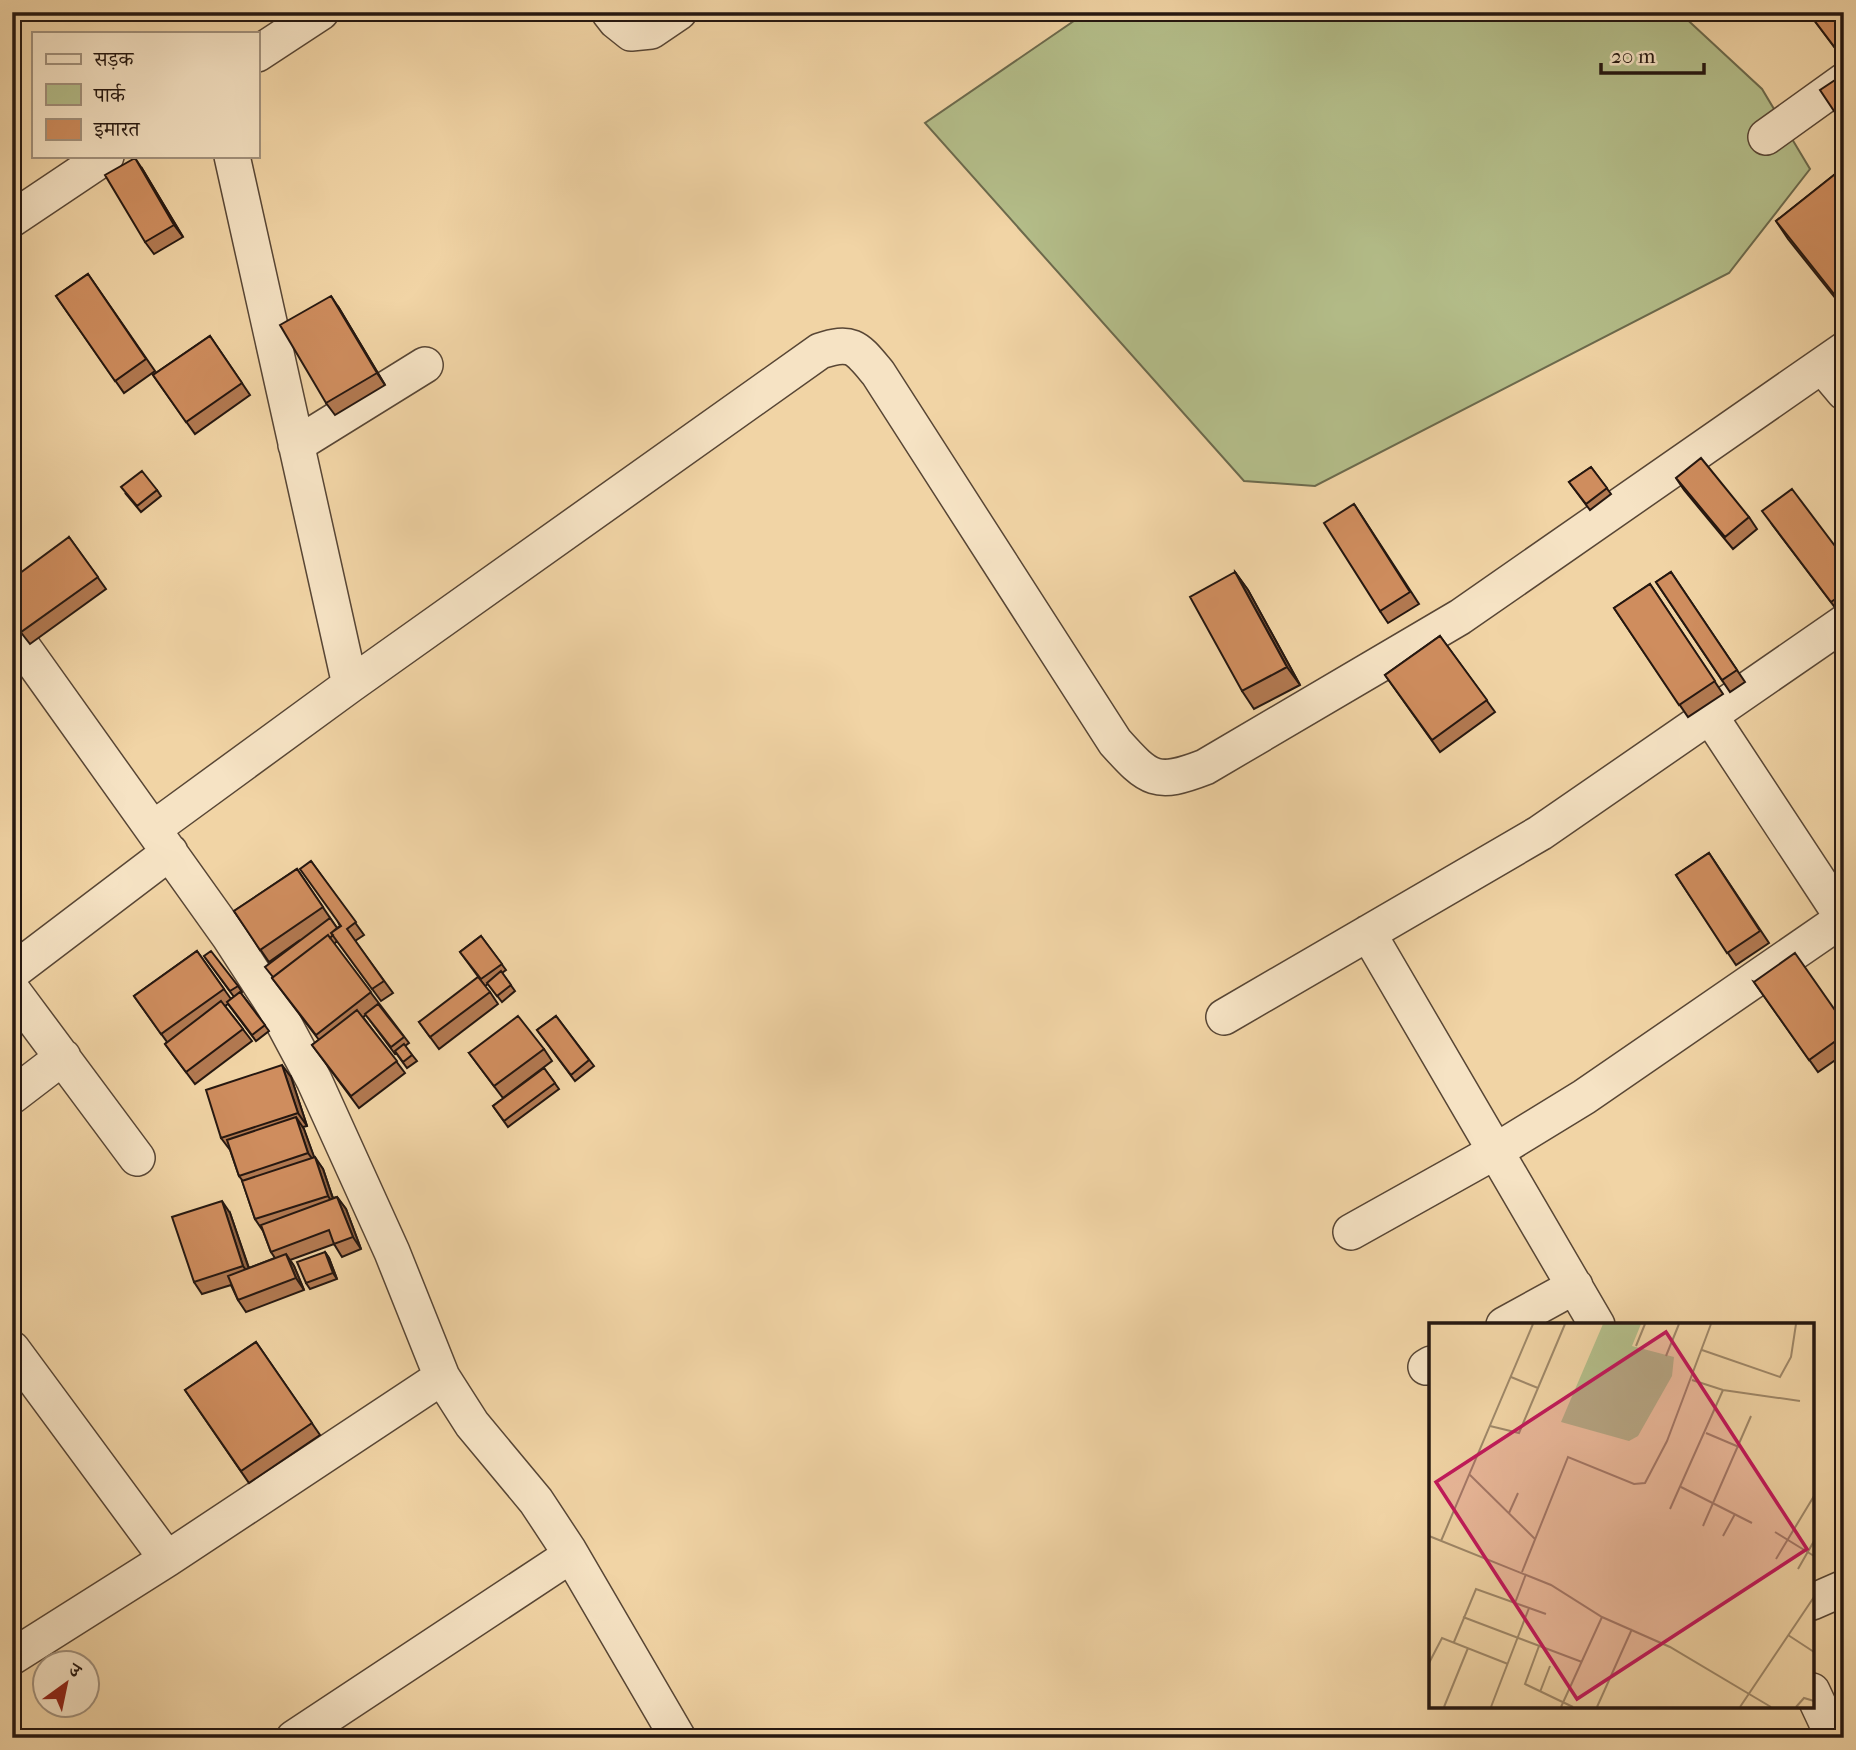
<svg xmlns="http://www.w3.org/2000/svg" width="1856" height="1750" viewBox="0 0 1856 1750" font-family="'IM FELL French Canon','Noto Serif Devanagari',serif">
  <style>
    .green { fill: #b4be8a; stroke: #6c6a4d; stroke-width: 2 }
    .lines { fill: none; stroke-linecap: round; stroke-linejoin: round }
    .street-casing { stroke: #584635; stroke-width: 38 }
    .street { stroke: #f6e3c4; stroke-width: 35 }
    .wall { fill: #b27951; stroke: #251710; stroke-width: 2 }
    .shaded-wall { fill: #916342; stroke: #251710; stroke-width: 2 }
    .building { fill: #cf8d5e; stroke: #251710; stroke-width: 2 }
    .inset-road { fill: none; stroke: #9f8869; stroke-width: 2 }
    .view { fill: #c2185b; fill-opacity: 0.15; stroke: #c2185b; stroke-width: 3.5 }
    .inset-edge { fill: none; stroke: #251710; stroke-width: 3.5 }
  </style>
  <rect width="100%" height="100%" fill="#f1d4a5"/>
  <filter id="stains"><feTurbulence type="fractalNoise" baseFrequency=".00286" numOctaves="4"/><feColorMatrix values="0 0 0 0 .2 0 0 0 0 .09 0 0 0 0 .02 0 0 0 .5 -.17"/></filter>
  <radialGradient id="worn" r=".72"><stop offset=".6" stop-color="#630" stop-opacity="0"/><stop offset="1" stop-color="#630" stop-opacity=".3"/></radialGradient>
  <!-- green -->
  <path class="green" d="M1087 12H1679L1762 89 1810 169 1729 273 1315 486 1244 481 925 123Z"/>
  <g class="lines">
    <!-- street casing -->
    <g class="street-casing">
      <path id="street" d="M609 12 616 21 631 33 651 31 679 12
        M257 54 321 12
        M1766 137 1844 81
        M232 156 350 685
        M12 219 106 156
        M1823 367 1844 392
        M296 445 425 365
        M12 632 229 936 275 1007 314 1080 392 1252 442 1377 472 1424 536 1501 569 1551 678 1738
        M1710 716 1843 918
        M153 829 350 685 820 351C853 340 857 348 878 373L1115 742C1149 780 1156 786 1205 767L1460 617 1844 350
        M1368 933 1597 1325
        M12 972 170 852
        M12 990 137 1158
        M1224 1017 1540 833 1844 623
        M12 1096 63 1057
        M1351 1232 1496 1151 1584 1097 1844 918
        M1504 1325 1575 1286
        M12 1349 167 1559
        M1426 1367 1431 1364
        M1812 1602 1844 1588
        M12 1657 167 1559 442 1377
        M1812 1691 1834 1738
        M294 1738 571 1555"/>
    </g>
    <!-- street -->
    <use href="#street" class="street"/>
  </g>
  <!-- wall -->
  <path class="wall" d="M1808 12H1844V60Z
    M1844 167V309L1788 239 1776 221Z
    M143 170 183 237 154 254 145 242Z
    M88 274 155 371 124 393 56 296Z
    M339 308 385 385 335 415 326 403Z
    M210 336 250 395 195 434 153 375Z
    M1591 467 1611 494 1590 510 1569 482Z
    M1676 478 1749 517 1757 529 1733 549 1684 490Z
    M157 490 161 496 141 512 126 494Z
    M1354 504 1419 604 1388 623 1380 611Z
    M1771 523 1844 558V611L1840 614Z
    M69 537 106 589 30 644 12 621Z
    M1235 572 1248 590 1300 685 1254 709 1242 691Z
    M1671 572 1745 682 1730 692 1656 582Z
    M1650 584 1723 694 1688 717 1614 608Z
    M1440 636 1495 712 1440 752 1385 675Z
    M1709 853 1769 943 1736 965 1676 875Z
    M311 861 364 935 355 941 393 993 381 1001 337 941 334 944 409 1043 405 1046 417 1061 407 1068 396 1053 395 1054 366 1015 363 1017 405 1073 359 1108 312 1045 319 1040 272 978 300 940 269 962 234 911 297 869 337 928 340 926Z
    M481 936 506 970 502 973 515 991 502 1002 488 984 485 986 460 952Z
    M197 951 231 999 234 997 204 956 238 986 242 992 241 993 269 1031 256 1041 228 1004 225 1006 252 1041 195 1084 165 1044 167 1042 134 996Z
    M1754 982 1844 1023V1054L1818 1072Z
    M490 992 498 1004 439 1049 419 1022Z
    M556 1016 594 1066 575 1081 537 1030Z
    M544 1049 552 1061 503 1098 469 1053Z
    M544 1068 559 1089 508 1127 493 1106Z
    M291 1077 307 1126 303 1127 314 1157 323 1169 333 1198 337 1197 346 1209 361 1249 342 1257 334 1244 290 1260 294 1266 304 1290 246 1312 238 1300 231 1285 202 1294 194 1282 230 1213 249 1268 275 1258 271 1252 263 1231 255 1219 242 1180 239 1176 230 1150 221 1138Z
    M325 1252 329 1258 337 1279 310 1289 306 1283Z
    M256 1342 320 1435 249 1483 185 1390Z"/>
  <!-- shaded-wall -->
  <path class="shaded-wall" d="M135 158 143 170 183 237 174 225Z
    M331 296 339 308 385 385 377 373Z
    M1235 572 1248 590 1300 685 1287 667Z
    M282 1065 291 1077 307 1126 298 1113Z
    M296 1117 304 1129 317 1165 308 1153Z
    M315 1157 323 1169 336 1208 328 1196Z
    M337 1197 346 1209 361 1249 353 1237Z
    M222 1201 230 1213 252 1278 243 1266Z
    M325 1252 329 1258 337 1279 333 1273Z
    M286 1254 294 1266 304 1290 296 1278Z"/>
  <!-- building -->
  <path class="building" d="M1808 12H1844V49L1839 53Z
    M1844 74V126L1820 90Z
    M135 158 174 225 145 242 105 175Z
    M1844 167V302L1842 304 1776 221Z
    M88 274 146 359 115 381 56 296Z
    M331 296 377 373 326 403 280 325Z
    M210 336 242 383 186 422 153 375Z
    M1701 458 1749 517 1725 537 1676 478Z
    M1591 467 1607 488 1586 504 1569 482Z
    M142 471 157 490 137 506 121 487Z
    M1792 489 1844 558V593L1831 602 1762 511Z
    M1354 504 1410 592 1380 611 1324 523Z
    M69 537 98 577 21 632 12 620V579Z
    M1235 572 1287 667 1242 691 1190 597Z
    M1671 572 1737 670 1722 680 1656 582Z
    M1650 584 1715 681 1679 705 1614 608Z
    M1440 636 1487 700 1432 740 1385 675Z
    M1709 853 1760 931 1727 953 1676 875Z
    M311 861 356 922 347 929 384 981 372 989 331 933 341 926 300 869Z
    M297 869 323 907 260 950 234 911Z
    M330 918 337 928 331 933 333 935 330 938 328 935 273 977 265 967Z
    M328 935 371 992 316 1035 272 978Z
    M481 936 502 964 481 979 460 952Z
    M197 951 224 989 161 1034 134 996Z
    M211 951 238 986 230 991 204 956Z
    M1795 953 1844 1023V1035L1809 1060 1754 982Z
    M501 971 511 985 497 996 487 983Z
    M478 977 490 992 430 1037 419 1022Z
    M240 992 265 1025 252 1035 227 1002Z
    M221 1001 243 1029 186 1072 165 1044Z
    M378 1004 404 1037 391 1047 365 1014Z
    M357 1010 397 1061 351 1096 312 1045Z
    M518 1016 544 1049 494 1086 469 1053Z
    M556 1016 589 1060 571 1075 537 1030Z
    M404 1044 412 1055 403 1062 395 1051Z
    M282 1065 298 1113 221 1138 206 1090Z
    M544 1068 555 1083 504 1121 493 1106Z
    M296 1117 308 1153 239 1176 227 1140Z
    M315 1157 328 1196 255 1219 242 1181Z
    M337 1197 353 1237 334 1244 329 1230 271 1252 261 1225Z
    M222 1201 243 1266 194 1282 172 1217Z
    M325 1252 333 1273 306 1283 297 1262Z
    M286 1254 296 1278 238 1300 228 1276Z
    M256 1342 312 1423 241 1471 185 1390Z"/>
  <!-- overview -->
  <g transform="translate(1429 1323)">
    <rect width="385" height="385" fill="#f1d4a5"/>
    <path d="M174 1H212L203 23 245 34 243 53 209 113 200 118 132 99Z" fill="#b4be8a"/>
    <path class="inset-road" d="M207 23 216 1M273 27 351 54 362 34 367 1M237 33 250 1M82 54 109 65M263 57 294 67 371 78M61 103 90 110 136 1M277 110 310 124M40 151 106 216M252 164 323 200M241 186 294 67M80 190 89 170M274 203 322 93M346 209 385 233M0 213 122 262 173 294 241 324 342 384M294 213 306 191M12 218 104 1M347 236 385 173M369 246 385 218M93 249 139 134 205 161 216 160 238 118 282 1M86 280 97 251M34 294 153 339M359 312 385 329M25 319 47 266 117 291M110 323 96 361 144 384M0 340 13 315 79 341M111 369 121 343M15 384 39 325M62 384 100 285M132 384 173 294M168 384 203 306M311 384 385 274M367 384 375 375 385 378"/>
    <path class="view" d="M237 9 378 226 148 376 7 159Z"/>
    <rect width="385" height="385" class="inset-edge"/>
  </g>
  <!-- margin -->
  <rect width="1856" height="1750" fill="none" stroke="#f1d4a5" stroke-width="42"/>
  <rect x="14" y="14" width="1828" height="1722" fill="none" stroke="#251710" stroke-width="3.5"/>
  <rect x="21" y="21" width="1814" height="1708" fill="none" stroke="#251710" stroke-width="2"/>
  <!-- legend -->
  <rect x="32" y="32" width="228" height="126" fill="#f6e3c4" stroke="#a2917c" stroke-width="2"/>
  <rect x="46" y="54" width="35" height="10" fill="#f6e3c4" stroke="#a2917c" stroke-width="2"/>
  <text x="94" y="66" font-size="21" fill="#251710">सड़क</text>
  <rect x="46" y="84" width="35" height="21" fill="#b4be8a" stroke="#a2917c" stroke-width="2"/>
  <text x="94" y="102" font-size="21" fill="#251710">पार्क</text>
  <rect x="46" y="119" width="35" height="21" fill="#cf8d5e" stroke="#a2917c" stroke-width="2"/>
  <text x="94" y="136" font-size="21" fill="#251710">इमारत</text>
  <!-- north arrow -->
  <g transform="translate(66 1684) rotate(33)"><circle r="33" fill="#f6e3c4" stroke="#a2917c" stroke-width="2"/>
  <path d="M0-5L12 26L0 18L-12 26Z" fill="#8f2418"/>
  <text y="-10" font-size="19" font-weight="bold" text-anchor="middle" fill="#251710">उ</text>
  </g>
  <!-- scale -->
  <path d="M1601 63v10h103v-10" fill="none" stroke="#251710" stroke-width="3.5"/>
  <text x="1611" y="63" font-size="21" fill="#251710" stroke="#f6e3c4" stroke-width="5" paint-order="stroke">20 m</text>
  <rect width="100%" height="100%" filter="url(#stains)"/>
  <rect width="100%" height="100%" fill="url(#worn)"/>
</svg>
